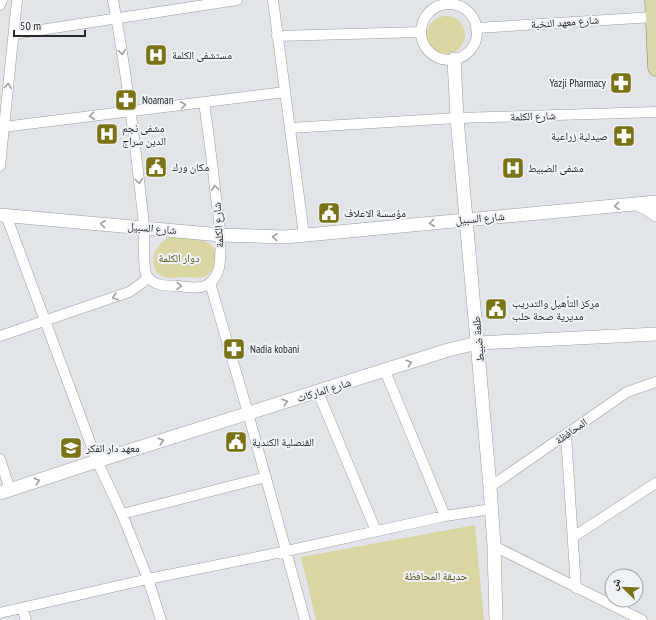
<svg xmlns="http://www.w3.org/2000/svg" width="656" height="620" viewBox="0 0 656 620" font-family="'PT Sans Narrow','Noto Naskh Arabic',sans-serif">
  <style>
    .green { fill: #dad6a1 }
    .lines { fill: none; stroke-linecap: round; stroke-linejoin: round }
    .minor-casing { stroke: #979a9f; stroke-width: 11 }
    .tertiary-casing { stroke: #979a9f; stroke-width: 14 }
    .primary-casing { stroke: #8b885c; stroke-width: 17 }
    .minor { stroke: #fff; stroke-width: 10 }
    .tertiary { stroke: #fff; stroke-width: 13 }
    .primary { stroke: #dad7ad; stroke-width: 16 }
    .oneway { stroke: #9d9e9f }
    .labels { text-anchor: middle; stroke-width: 4; stroke-linejoin: round; paint-order: stroke }
    .street-label { font-size: 11px; fill: #262729; stroke: #eff2f7 }
    .poi-label { font-size: 11px; fill: #262729; stroke: #eff2f7; text-anchor: start }
    .park-label { font-size: 11px; fill: #544f15; stroke: #eff2f7 }
  </style>
  <rect width="100%" height="100%" fill="#e1e5ea"/>
  <!-- green -->
  <path class="green" d="M427 35a19 19 0 1 1 38 0a19 19 0 1 1-38 0Z
    M170 237C180 238 202 238 210 244 214 247 216 253 219 258 216 264 212 272 206 276 200 279 191 277 184 277 179 277 171 279 165 277 154 274 151 262 155 252 159 245 163 240 170 237Z
    M475 525 484 620H316L301 557Z"/>
  <g class="lines">
    <!-- minor casing -->
    <g class="minor-casing">
      <path id="minor" d="M113 0C127 74 136 150 144 225 145 237 142 267 147 276 153 286 168 286 178 286 188 287 202 290 210 283 217 277 220 267 220 258 222 235 218 212 215 189 212 160 208 131 204 102
        M273 0 304 235
        M421 32a28 28 0 1 1 56 0a28 28 0 1 1-56 0Z
        M0 5 2 0
        M476 28 654 17
        M14 34 237 0
        M277 36 421 32
        M3 127 285 92
        M290 128 457 118 656 112
        M0 166 17 0
        M6 215 97 461 122 514 148 579 161 620
        M210 283 248 413 305 620
        M0 336 129 292 142 283 148 277
        M385 371 445 516
        M318 392 376 531
        M566 435 576 588
        M0 459 10 490
        M490 487 627 392 656 382
        M122 514 266 477
        M573 537 656 483
        M494 546 642 620
        M22 608 26 620
        M0 613 148 579 287 551 445 516 492 509"/>
    </g>
    <!-- tertiary casing -->
    <g class="tertiary-casing">
      <path id="tertiary" d="M454 59 457 118 490 487 494 546 496 620
        M637 204 648 209 656 215
        M0 215 221 235 285 237 656 202
        M0 493 97 461 448 350 478 343 656 334"/>
    </g>
    <!-- primary casing -->
    <g class="primary-casing">
      <path id="primary" d="M653 0 656 68"/>
    </g>
    <!-- minor -->
    <use href="#minor" class="minor"/>
    <!-- tertiary -->
    <use href="#tertiary" class="tertiary"/>
    <!-- primary -->
    <use href="#primary" class="primary"/>
  </g>
  <!-- one-way arrows -->
  <defs><path id="oneway-chevron" d="M-2-3.5L2.5 0L-2 3.5" fill="none" stroke-width="1.6" stroke-linecap="round" stroke-linejoin="round"/></defs>
  <g class="oneway">
    <use href="#oneway-chevron" transform="translate(122 52) rotate(82)"/>
    <use href="#oneway-chevron" transform="translate(8 86) rotate(-84)"/>
    <use href="#oneway-chevron" transform="translate(183 105) rotate(-8)"/>
    <use href="#oneway-chevron" transform="translate(92 116) rotate(173)"/>
    <use href="#oneway-chevron" transform="translate(139 181) rotate(83)"/>
    <use href="#oneway-chevron" transform="translate(215 188) rotate(-97)"/>
    <use href="#oneway-chevron" transform="translate(617 206) rotate(175)"/>
    <use href="#oneway-chevron" transform="translate(432 223) rotate(174)"/>
    <use href="#oneway-chevron" transform="translate(103 224) rotate(-175)"/>
    <use href="#oneway-chevron" transform="translate(275 237) rotate(-178)"/>
    <use href="#oneway-chevron" transform="translate(179 286) rotate(3)"/>
    <use href="#oneway-chevron" transform="translate(115 297) rotate(161)"/>
    <use href="#oneway-chevron" transform="translate(409 363) rotate(-18)"/>
    <use href="#oneway-chevron" transform="translate(285 402) rotate(-17)"/>
    <use href="#oneway-chevron" transform="translate(161 441) rotate(-17)"/>
    <use href="#oneway-chevron" transform="translate(37 481) rotate(-18)"/>
  </g>
  <!-- icons -->
  <defs>
    <g id="hospital-square" transform="scale(1.15)"><rect x="-9" y="-9" width="18" height="18" rx="4" fill="#7a7315" stroke="#eff2f7"/><path d="M-5-5h3v3.5h4V-5h3V5h-3V1.5h-4V5h-3Z" fill="#fff"/></g>
    <g id="pharmacy-square" transform="scale(1.15)"><rect x="-9" y="-9" width="18" height="18" rx="4" fill="#7a7315" stroke="#eff2f7"/><path d="M-2-6h4v4h4v4h-4v4h-4v-4h-4v-4h4Z" fill="#fff"/></g>
    <g id="civic-square" transform="scale(1.15)"><rect x="-9" y="-9" width="18" height="18" rx="4" fill="#7a7315" stroke="#eff2f7"/><path d="M-.6-6.5H3V-4.5H.6V-3L4-1V1h2V6H-6V1h2V-1L-.6-3ZM-1.2 2.5V6h2.4V2.5Z" fill="#fff"/></g>
    <g id="school-square" transform="scale(1.15)"><rect x="-9" y="-9" width="18" height="18" rx="4" fill="#7a7315" stroke="#eff2f7"/><path d="M0-5L7-2L0 1L-7-2ZM-4 1L0 2.5L4 1V4Q0 6-4 4Z" fill="#fff"/></g>
  </defs>
  <g fill-rule="evenodd">
    <use href="#hospital-square" x="156" y="55"/>
    <use href="#pharmacy-square" x="621" y="83"/>
    <use href="#pharmacy-square" x="126" y="100"/>
    <use href="#hospital-square" x="107" y="134"/>
    <use href="#pharmacy-square" x="624" y="136"/>
    <use href="#civic-square" x="156" y="167"/>
    <use href="#hospital-square" x="513" y="168"/>
    <use href="#civic-square" x="329" y="213"/>
    <use href="#civic-square" x="496" y="309"/>
    <use href="#pharmacy-square" x="234" y="349"/>
    <use href="#civic-square" x="236" y="442"/>
    <use href="#school-square" x="71" y="448"/>
  </g>
  <g class="labels">
    <!-- street labels -->
    <g class="street-label">
      <text transform="translate(565 22) rotate(-4)" y="4">شارع معهد النخبة</text>
      <text transform="translate(533 116) rotate(-2)" y="4">شارع الكلمة</text>
      <text transform="translate(480 218) rotate(-5)" y="4">شارع السبيل</text>
      <text transform="translate(218 225) rotate(-94)" y="4">شارع الكلمة</text>
      <text transform="translate(152 228) rotate(5)" y="4">شارع السبيل</text>
      <text transform="translate(478 339) rotate(-95)" y="4">طلعة ضبيط</text>
      <text transform="translate(324 390) rotate(-17)" y="4">شارع الماركات</text>
      <text transform="translate(571 431) rotate(-35)" y="4">المحافظة</text>
    </g>
    <!-- poi labels -->
    <g class="poi-label">
      <text x="172" y="59">مستشفى الكلمة</text>
      <text x="606" y="87" text-anchor="end">Yazji Pharmacy</text>
      <text x="142" y="104">Noaman</text>
      <text x="122" y="132">مشفى نجم<tspan x="122" dy="13">الدين سراج</tspan></text>
      <text x="608" y="140" text-anchor="end">صيدلية زراعية</text>
      <text x="172" y="171">مكان ورك</text>
      <text x="528" y="172">مشفى الضبيط</text>
      <text x="344" y="217">مؤسسة الاعلاف</text>
      <text x="512" y="307">مركز التأهيل والتدريب<tspan x="512" dy="13">مديرية صحة حلب</tspan></text>
      <text x="250" y="353">Nadia kobani</text>
      <text x="252" y="446">القنصلية الكندية</text>
      <text x="86" y="452">معهد دار الفكر</text>
    </g>
    <!-- park labels -->
    <g class="park-label">
      <text x="179" y="262">دوار الكلمة</text>
      <text x="436" y="580">حديقة المحافظة</text>
    </g>
  </g>
  <!-- north arrow -->
  <g transform="translate(624 588) rotate(293)"><circle r="19" fill="#eff2f7" stroke="#9fa1a5"/>
  <path d="M0-3L7 15L0 10L-7 15Z" fill="#7a7315"/>
  <text y="-6" font-size="11" font-weight="bold" text-anchor="middle" fill="#262729">ش</text>
  </g>
  <!-- scale -->
  <path d="M14 30v6h71v-6" fill="none" stroke="#262729" stroke-width="2"/>
  <text x="20" y="30" font-size="12" fill="#262729" stroke="#eff2f7" stroke-width="3" paint-order="stroke">50 m</text>
</svg>
